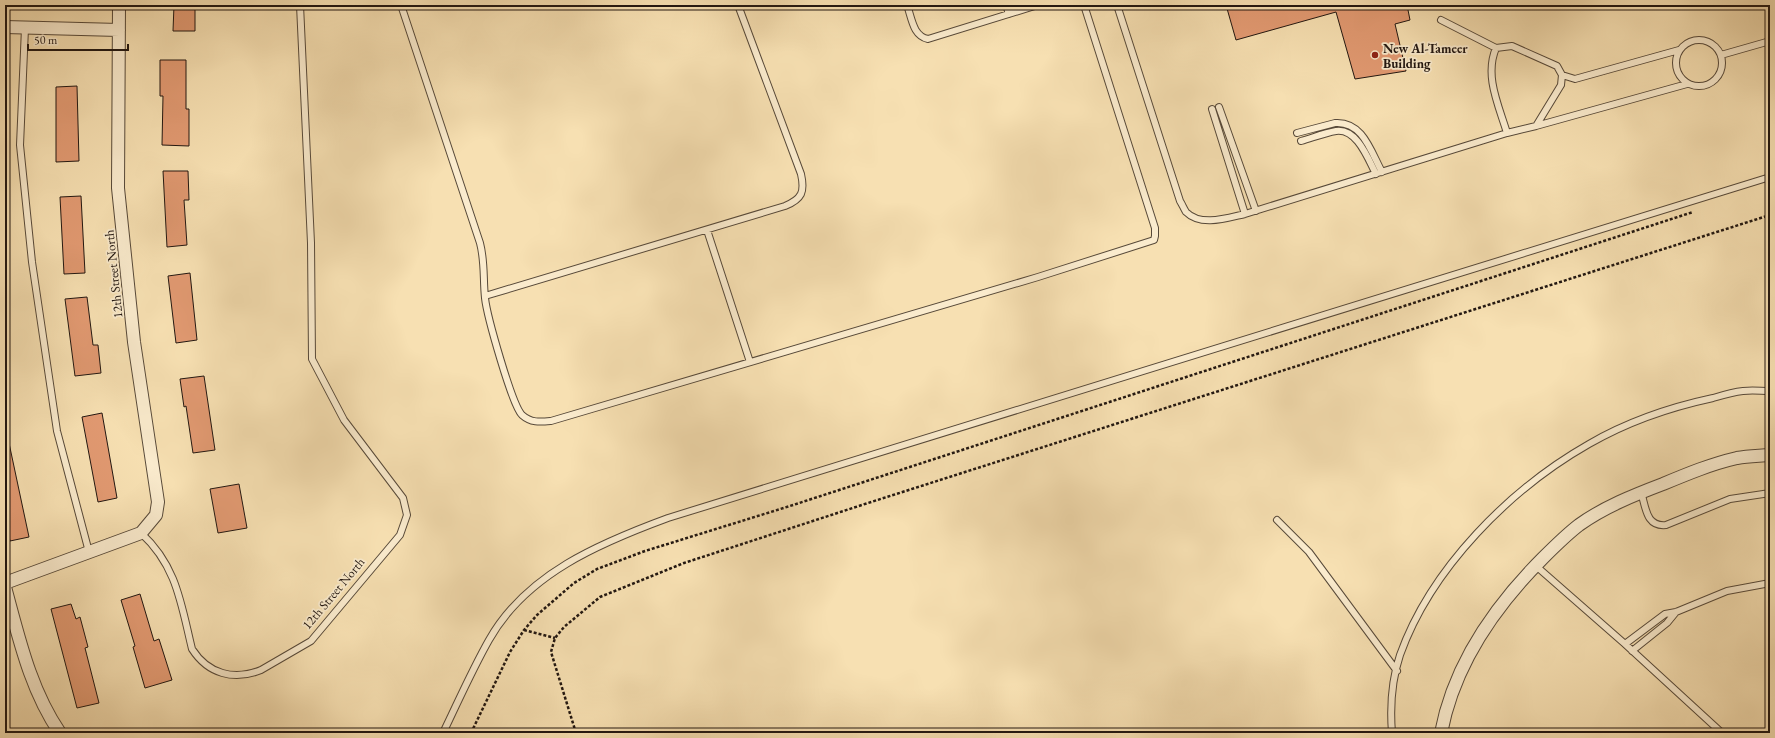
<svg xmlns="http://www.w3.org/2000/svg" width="1775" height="738" viewBox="0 0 1775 738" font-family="'EB Garamond',serif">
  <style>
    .building { fill: #e29a72; stroke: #221711 }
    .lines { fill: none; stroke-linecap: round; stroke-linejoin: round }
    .service-casing { stroke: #574939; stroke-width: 8 }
    .minor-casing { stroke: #574939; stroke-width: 14 }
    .path { stroke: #221711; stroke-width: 2.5; stroke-dasharray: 3 2; stroke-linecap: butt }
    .service { stroke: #faebcd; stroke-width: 6 }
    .minor { stroke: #faebcd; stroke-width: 12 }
    .poi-dot { fill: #8f2418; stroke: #faebcd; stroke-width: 1.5 }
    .labels { text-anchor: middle; stroke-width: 3.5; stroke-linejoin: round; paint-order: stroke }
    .poi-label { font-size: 13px; font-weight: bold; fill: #221711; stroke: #faebcd; text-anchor: start }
    .street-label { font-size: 13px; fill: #221711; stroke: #faebcd }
  </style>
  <rect width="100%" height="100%" fill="#f7e0b2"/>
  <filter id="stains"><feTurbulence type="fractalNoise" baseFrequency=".005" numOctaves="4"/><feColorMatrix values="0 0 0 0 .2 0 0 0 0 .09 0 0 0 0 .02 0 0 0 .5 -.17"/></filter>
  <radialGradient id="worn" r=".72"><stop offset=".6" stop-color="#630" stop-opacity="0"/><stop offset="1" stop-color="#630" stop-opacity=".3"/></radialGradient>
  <!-- building -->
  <path class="building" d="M174 5H195V31H173Z
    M1226 5H1407L1410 20 1395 24 1406 71 1355 79 1336 12 1236 40Z
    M160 60H186V109H189V146L162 145 163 96H160Z
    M77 86 79 161 56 162V87Z
    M163 171H188L189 200H184L187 245 167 247Z
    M81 196 85 273 64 274 60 197Z
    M190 273 197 340 176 343 168 276Z
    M87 297 93 345H98L101 373 75 376 65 299Z
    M204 376 215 450 193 453 186 406 184 407 180 379Z
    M102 413 117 498 98 502 82 417Z
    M5 443H9L29 537 10 541 5 518Z
    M239 484 247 528 218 533 210 489Z
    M140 594 154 641 159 639 172 680 145 688 133 647 135 646 121 600Z
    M71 604 76 619 80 617 88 647 85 648 99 703 77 708 51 609Z"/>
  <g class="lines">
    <!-- service casing -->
    <g class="service-casing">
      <path id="service" d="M401 5 480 243C485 262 483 279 485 298 487 316 512 405 522 415 531 423 540 422 551 421L1038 277 1154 240 1155 236V228L1084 5
        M907 5C912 19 913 36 928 39L1038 5
        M1006 5 1009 14
        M1117 5 1180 201C1182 204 1184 209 1186 212 1201 227 1227 218 1245 214L1507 133
        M1441 20 1496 48 1512 46 1557 66 1562 75 1561 85 1536 126 1507 133C1499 106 1484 76 1496 48
        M25 28 20 145 32 262 57 431 89 552
        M1676 63a23 23 0 1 1 46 0a23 23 0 1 1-46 0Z
        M1721 55 1770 41
        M1562 75 1575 79 1679 50
        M1219 107 1256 211
        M1212 109 1245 214
        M1536 126 1687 84
        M1297 133 1335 123C1363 121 1371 152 1382 172
        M1301 141C1312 138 1324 133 1336 131 1357 128 1368 159 1376 174
        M707 230 750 362
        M485 296 785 206C802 199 805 192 801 174L738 5
        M1641 492C1646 508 1646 527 1666 525L1730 499 1770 493
        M1277 520 1309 552 1397 671
        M141 533C177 566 181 604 192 649 208 674 234 681 261 670L311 641 400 535 407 515 403 498 344 420 312 359 311 243 300 5
        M1536 566 1625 644 1722 733
        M1625 644 1665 614 1676 612 1727 591 1770 583
        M1632 651 1667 623 1676 612
        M443 733C458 702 472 670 489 640 526 574 600 543 668 518L1770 177
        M1392 733C1390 708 1392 679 1400 655 1431 568 1510 489 1589 444 1627 422 1671 407 1713 398 1723 395 1733 392 1743 391 1752 390 1761 391 1770 391"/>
    </g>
    <!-- minor casing -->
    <g class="minor-casing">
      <path id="minor" d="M5 27 119 30
        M5 583 141 533 156 515 158 502 134 342 118 188 119 5
        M5 587C19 638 30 689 60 733
        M1441 733C1454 664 1494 607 1543 558 1554 547 1566 535 1579 525 1604 507 1634 495 1663 484 1687 474 1711 464 1737 458 1748 456 1759 456 1770 455"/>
    </g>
    <!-- path -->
    <path class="path" d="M524 630 555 638
      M471 733 510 652 524 630 537 615 574 583 597 569 645 551 790 506 1693 212
      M576 733 551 652 555 638 564 627 600 597 684 563 868 503 1770 215"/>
    <!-- service -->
    <use href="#service" class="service"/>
    <!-- minor -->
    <use href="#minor" class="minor"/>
  </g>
  <!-- markers -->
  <circle class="poi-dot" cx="1375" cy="55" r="4"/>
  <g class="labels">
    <!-- poi labels -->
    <g class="poi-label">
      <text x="1383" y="53">New Al-Tameer<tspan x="1383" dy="15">Building</tspan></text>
    </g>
    <!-- street labels -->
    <g class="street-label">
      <text transform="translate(113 274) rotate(-96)" y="5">12th Street North</text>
      <text transform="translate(333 593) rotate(-50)" y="5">12th Street North</text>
    </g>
  </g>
  <!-- margin -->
  <rect width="1775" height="738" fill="none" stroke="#f7e0b2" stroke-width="20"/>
  <rect x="6" y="6" width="1763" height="726" fill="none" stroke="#221711" stroke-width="2"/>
  <rect x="10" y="10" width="1755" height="718" fill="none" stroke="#221711"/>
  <!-- scale -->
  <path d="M28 44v6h100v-6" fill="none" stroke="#221711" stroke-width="2"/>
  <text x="34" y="44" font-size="12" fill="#221711" stroke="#faebcd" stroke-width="3" paint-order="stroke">50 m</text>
  <rect width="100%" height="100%" filter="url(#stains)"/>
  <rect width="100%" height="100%" fill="url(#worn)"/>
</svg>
